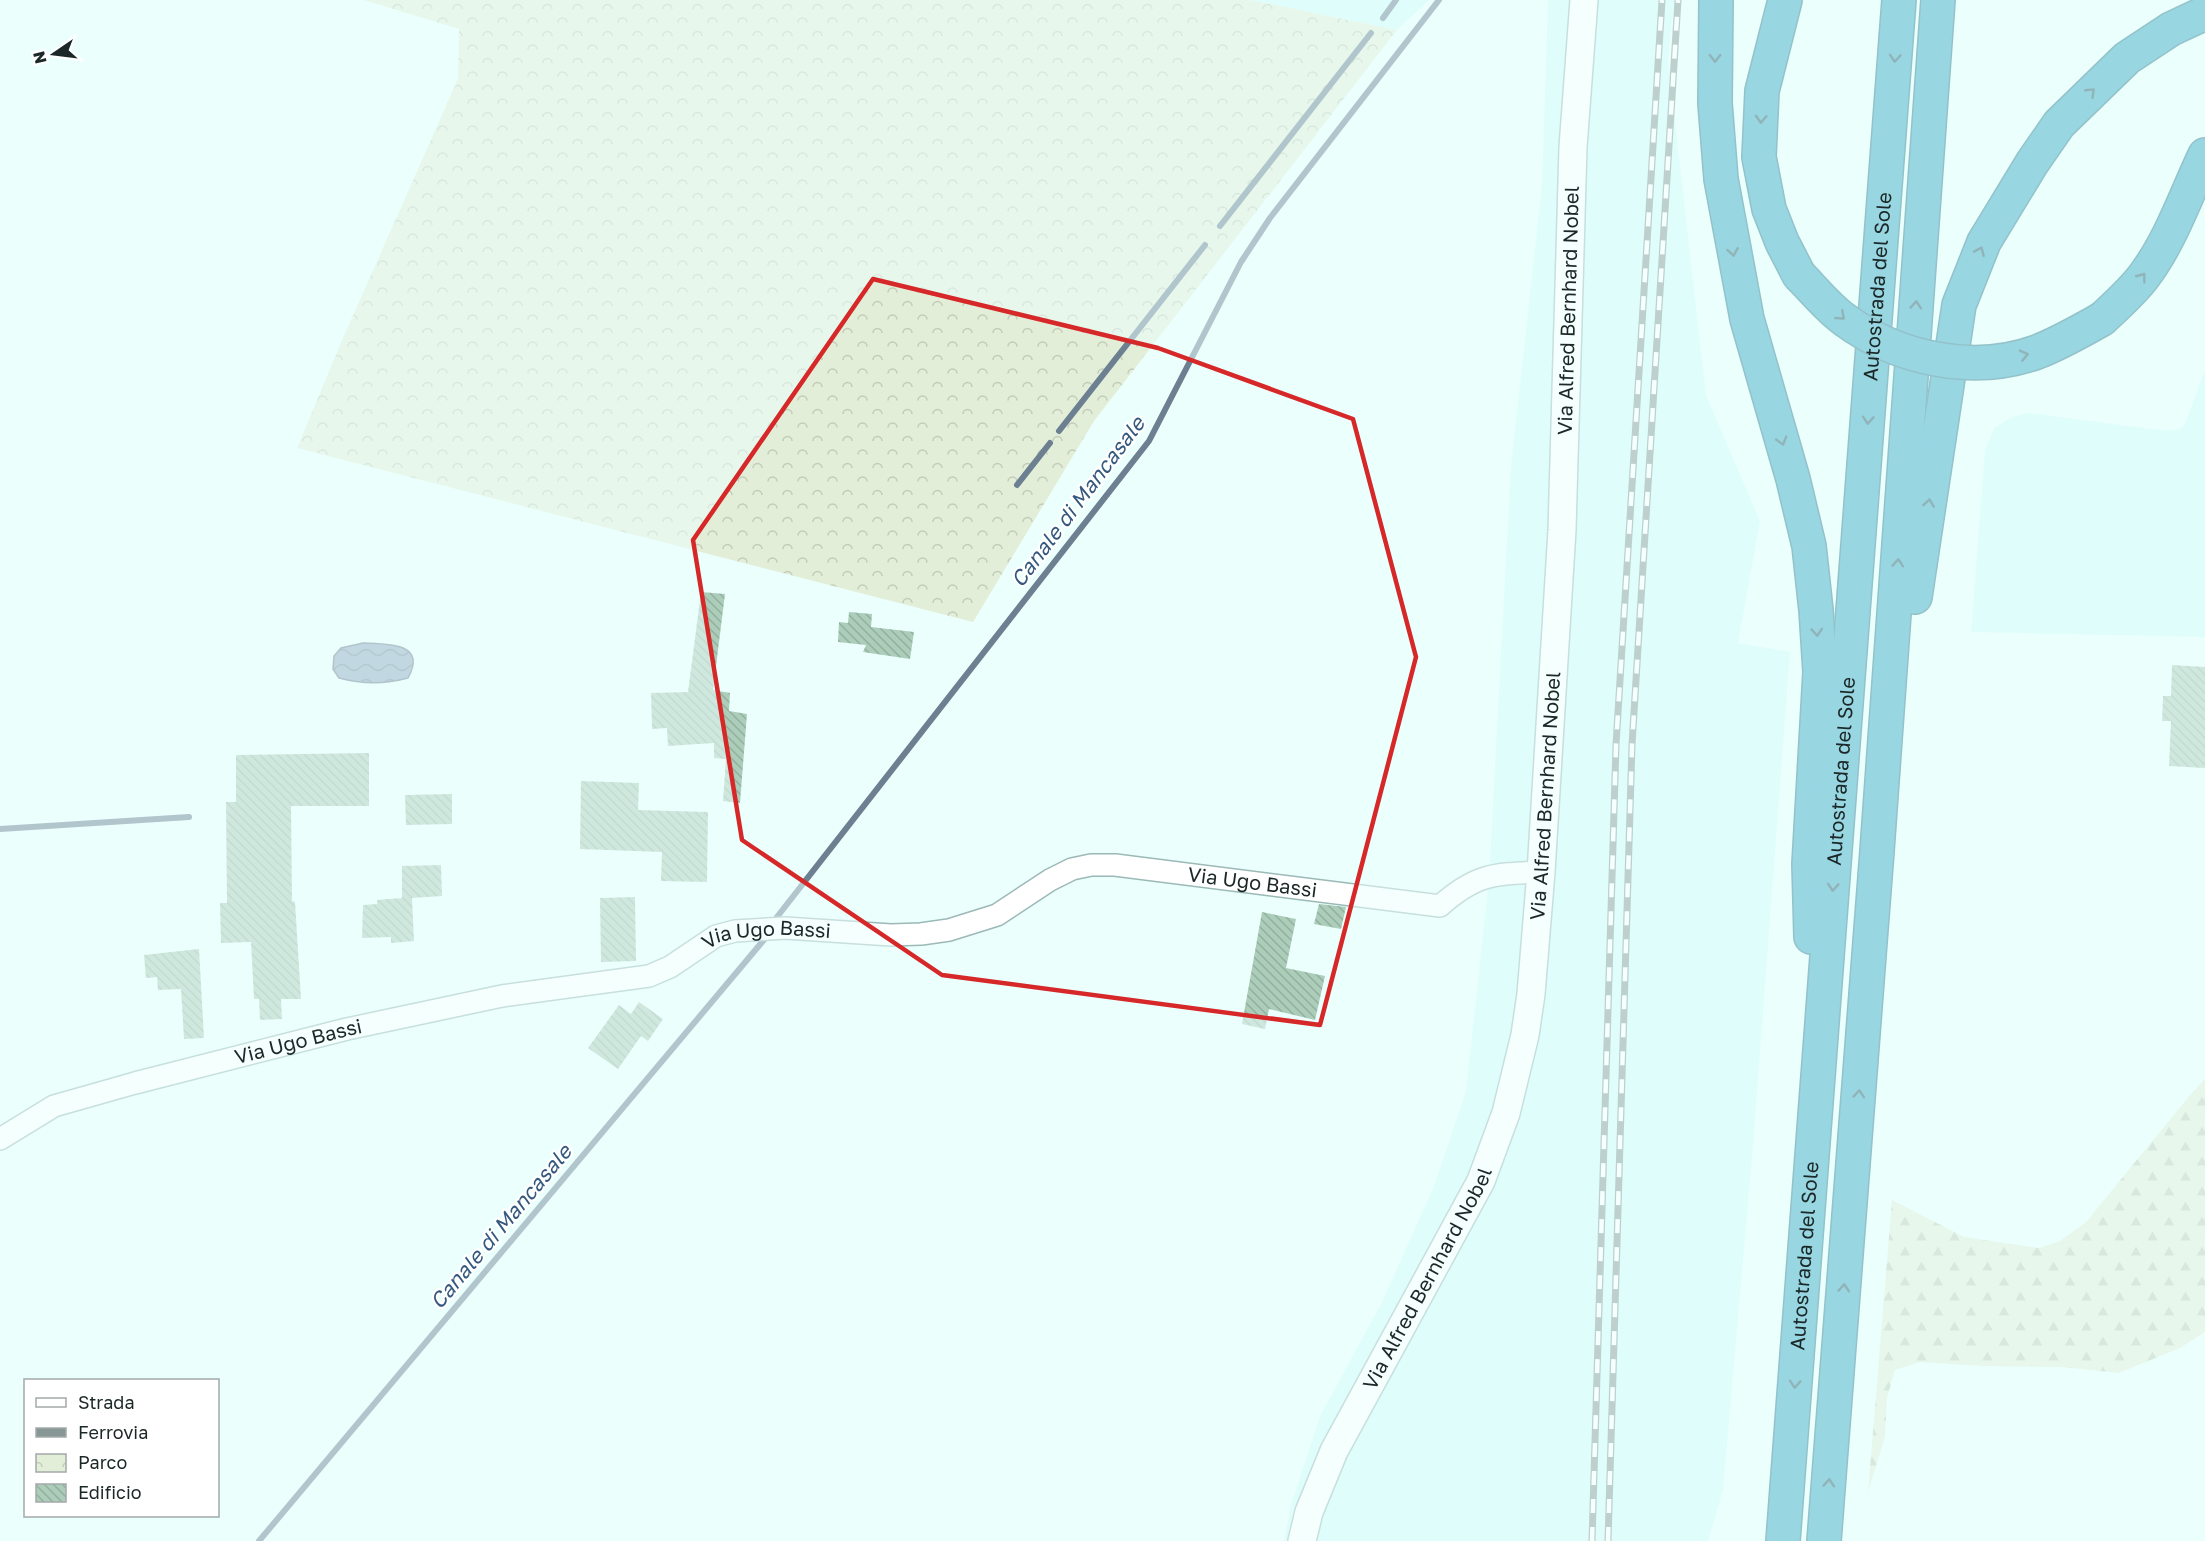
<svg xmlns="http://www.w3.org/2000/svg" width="2205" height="1541" viewBox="0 0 2205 1541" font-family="'Golos Text',sans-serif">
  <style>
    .built { fill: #d1fcf8 }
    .forest { fill: url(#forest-firs) }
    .park { fill: url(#park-crowns) }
    .water { fill: url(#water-waves); stroke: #6c8091; stroke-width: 1.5 }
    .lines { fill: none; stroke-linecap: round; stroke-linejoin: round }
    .stream { stroke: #6c8091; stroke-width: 6 }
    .building { fill: url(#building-back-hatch) }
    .minor-casing { stroke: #9bb9b7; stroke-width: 24 }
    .tertiary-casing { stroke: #9bb9b7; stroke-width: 30 }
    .motorway-casing { stroke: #2b798c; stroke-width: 36 }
    .minor { stroke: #fff; stroke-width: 21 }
    .tertiary { stroke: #fff; stroke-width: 27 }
    .motorway { stroke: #33a4c2; stroke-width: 33 }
    .rail-casing { stroke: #879796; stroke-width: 7 }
    .rail { stroke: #fff; stroke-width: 4.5; stroke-dasharray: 14; stroke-linecap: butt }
    .motorway-bridge-casing { stroke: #2b798c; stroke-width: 36; stroke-linecap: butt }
    .motorway-bridge { stroke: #33a4c2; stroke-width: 33 }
    .oneway { stroke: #255a65 }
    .marked { fill: none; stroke: #d62828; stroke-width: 4.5; stroke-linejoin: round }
    .labels { text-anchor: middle; stroke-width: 4.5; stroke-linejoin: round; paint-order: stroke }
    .street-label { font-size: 20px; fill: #1b2827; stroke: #fff }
    .water-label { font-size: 21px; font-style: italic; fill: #35597e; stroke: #fff }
  </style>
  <defs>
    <pattern id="forest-firs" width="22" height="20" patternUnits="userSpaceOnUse" patternTransform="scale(1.5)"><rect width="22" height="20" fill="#e3eed8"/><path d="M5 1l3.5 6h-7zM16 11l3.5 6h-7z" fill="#c2ccb9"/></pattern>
    <pattern id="park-crowns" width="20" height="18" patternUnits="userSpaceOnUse" patternTransform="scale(1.5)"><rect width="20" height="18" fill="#e3eed8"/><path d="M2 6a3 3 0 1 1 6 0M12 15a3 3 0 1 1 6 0" fill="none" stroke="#c2ccb9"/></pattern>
    <pattern id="water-waves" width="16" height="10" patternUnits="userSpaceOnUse" patternTransform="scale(1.5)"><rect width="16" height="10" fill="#8fa6be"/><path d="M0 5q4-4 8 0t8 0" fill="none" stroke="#74879a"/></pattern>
    <pattern id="building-back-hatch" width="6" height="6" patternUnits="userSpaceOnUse" patternTransform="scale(1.5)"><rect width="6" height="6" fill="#accdb9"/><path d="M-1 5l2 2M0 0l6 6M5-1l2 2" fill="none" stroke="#93b09f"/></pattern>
  </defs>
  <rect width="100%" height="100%" fill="#ebfffd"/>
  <!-- built -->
  <path class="built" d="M1250 0H1429L1397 30Z
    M1548 0H1674L1668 60 1706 395 1760 521 1738 643 1790 652 1753 1146 1723 1490 1708 1541H1284L1291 1505 1320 1416 1382 1302 1434 1186 1466 1091 1489 879 1511 466 1542 185Z
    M2205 370V637L1971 632 1985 450 1994 428 2012 417 2028 413 2167 431 2175 430 2182 428 2186 421Z"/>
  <!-- forest -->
  <path class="forest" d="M2205 1079V1332L2180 1348 2119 1373 2062 1367 1981 1366 1920 1362 1895 1370 1887 1398 1885 1437 1868 1492 1892 1200 1964 1237 2039 1248 2060 1241 2086 1222 2190 1095Z"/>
  <!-- park -->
  <path class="park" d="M364 0H1250L1397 30 1094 421 973 622 297 448 343 338 458 79 459 29Z"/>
  <!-- water -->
  <path class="water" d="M363 643C386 644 428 642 408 678 386 684 361 684 339 678L333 669 334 656 341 648Z"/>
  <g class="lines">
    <!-- stream -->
    <path class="stream" d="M1383 18 1396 0
      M1220 226 1371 33
      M1059 431 1205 245
      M1017 485 1050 443
      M0 829 189 817
      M777 917 1149 441 1241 262 1270 218 1439 0
      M259 1541 768 935"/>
  </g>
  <!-- building -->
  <path class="building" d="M701 592 725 594 713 690 730 693 729 711 747 714 740 803 723 801 726 759 714 758V743L668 746 667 728 652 729 651 693 688 692Z
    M849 612 872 614 871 627 914 632 910 659 863 652 866 645 838 642 839 622 848 623Z
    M2172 665 2205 667V768L2169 766 2171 721H2162L2163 696H2171Z
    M369 753V806H291L292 901 295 902 301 999H281L282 1019 260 1020 259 999H254L251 942 221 943 220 903H227L226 802H236V755Z
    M581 781 639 783 638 810 708 812 707 882 661 881 662 852 580 849Z
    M452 794V824L406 825 405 795Z
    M441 865 442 896 412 898 414 941 391 943V937L362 938 363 905 377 904V900L402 898V866Z
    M635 897 636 961 601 962 600 898Z
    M1319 904 1346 907 1341 929 1314 924Z
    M1262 912 1296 919 1286 968 1325 976 1315 1020 1269 1009 1265 1029 1242 1024Z
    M199 949 204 1038 184 1039 181 989 158 990 157 977 146 978 144 955Z
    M639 1002 663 1019 648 1041 641 1036 618 1069 588 1048 619 1005 631 1014Z"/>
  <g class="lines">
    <!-- minor casing -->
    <g class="minor-casing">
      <g id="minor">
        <path id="s1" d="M0 1139 54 1106 135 1083 347 1029 502 996 649 976 670 967 716 936 735 931 785 928 891 935 921 934 949 930 997 915 1050 880 1072 869 1091 865H1115L1440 906C1476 874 1493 874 1541 872"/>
      </g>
    </g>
    <!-- tertiary casing -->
    <g class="tertiary-casing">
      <g id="tertiary">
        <path id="s2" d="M1302 1541 1309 1512 1334 1451 1481 1181 1506 1113 1525 1035 1531 994 1541 872 1562 530 1573 147 1584 0"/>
      </g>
    </g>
    <!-- motorway casing -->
    <g class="motorway-casing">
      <g id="motorway">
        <path d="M1716 0 1715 103 1721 179 1747 319 1793 479 1809 546 1816 610 1820 672 1809 864 1811 937"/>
        <path d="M1785 0 1762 91 1759 157 1769 209 1782 242 1799 275"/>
        <path d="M2102 319C2117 305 2132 292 2144 276 2171 240 2186 195 2205 155"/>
        <path d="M1915 597 1959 305 1984 242 2032 163 2059 124 2127 58 2171 29 2205 13"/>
        <path id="s3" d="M1783 1541 1899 0"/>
        <path d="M1824 1541 1877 851 1938 0"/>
      </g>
    </g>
    <!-- minor -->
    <use href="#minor" class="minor"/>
    <!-- tertiary -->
    <use href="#tertiary" class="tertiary"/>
    <!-- motorway -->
    <use href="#motorway" class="motorway"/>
    <!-- rail casing -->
    <g class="rail-casing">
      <path id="rail" d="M1592 1541 1616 745 1662 0
        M1608 1541 1632 745 1678 0"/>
    </g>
    <!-- rail -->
    <use href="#rail" class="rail"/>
    <!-- motorway-bridge casing -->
    <g class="motorway-bridge-casing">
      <path id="motorway-bridge" d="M1799 275C1814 290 1828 308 1845 320 1898 359 1974 375 2037 352 2060 343 2081 331 2102 319"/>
    </g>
    <!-- motorway-bridge -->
    <use href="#motorway-bridge" class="motorway-bridge"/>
  </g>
  <!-- one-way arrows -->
  <defs><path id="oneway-chevron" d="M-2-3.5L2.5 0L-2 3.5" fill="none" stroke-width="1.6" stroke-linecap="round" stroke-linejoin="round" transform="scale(1.5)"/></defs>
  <g class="oneway">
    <use href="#oneway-chevron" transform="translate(1715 58) rotate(90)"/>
    <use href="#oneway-chevron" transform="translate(1895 58) rotate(94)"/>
    <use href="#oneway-chevron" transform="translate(2091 92) rotate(-44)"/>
    <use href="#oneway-chevron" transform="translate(1761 119) rotate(92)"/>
    <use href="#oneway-chevron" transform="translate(1980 251) rotate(-66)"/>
    <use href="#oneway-chevron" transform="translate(1733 252) rotate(80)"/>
    <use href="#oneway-chevron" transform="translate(2142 277) rotate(-53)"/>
    <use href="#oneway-chevron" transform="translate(1916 305) rotate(-86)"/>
    <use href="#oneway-chevron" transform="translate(1841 316) rotate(41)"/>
    <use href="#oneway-chevron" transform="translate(2024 355) rotate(-13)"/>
    <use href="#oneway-chevron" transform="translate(1868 420) rotate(94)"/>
    <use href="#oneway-chevron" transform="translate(1782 441) rotate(74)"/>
    <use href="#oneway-chevron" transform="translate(1929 503) rotate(-81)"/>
    <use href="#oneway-chevron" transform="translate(1898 563) rotate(-86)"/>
    <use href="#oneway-chevron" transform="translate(1817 632) rotate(86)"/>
    <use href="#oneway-chevron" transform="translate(1833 887) rotate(94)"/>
    <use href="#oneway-chevron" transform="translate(1859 1094) rotate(-86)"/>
    <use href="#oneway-chevron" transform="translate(1844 1288) rotate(-86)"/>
    <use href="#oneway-chevron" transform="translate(1795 1384) rotate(94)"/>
    <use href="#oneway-chevron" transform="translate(1829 1483) rotate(-86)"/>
  </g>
  <!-- marked area -->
  <path d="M0 0H2205V1541H0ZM873 279 1158 348 1353 419 1416 657 1320 1025 942 975 742 840 693 540Z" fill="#ebfffd" fill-opacity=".55" fill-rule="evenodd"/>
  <path class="marked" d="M873 279 1158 348 1353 419 1416 657 1320 1025 942 975 742 840 693 540Z"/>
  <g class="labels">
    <!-- street labels -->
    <g class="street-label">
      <text dy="7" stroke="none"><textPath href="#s3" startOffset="1258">Autostrada del Sole</textPath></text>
      <text dy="7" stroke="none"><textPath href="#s2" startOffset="1282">Via Alfred Bernhard Nobel</textPath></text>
      <text dy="7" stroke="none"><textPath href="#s3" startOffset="772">Autostrada del Sole</textPath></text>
      <text dy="7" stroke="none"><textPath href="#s2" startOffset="796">Via Alfred Bernhard Nobel</textPath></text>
      <text dy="7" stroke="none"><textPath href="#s1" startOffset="1306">Via Ugo Bassi</textPath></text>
      <text dy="7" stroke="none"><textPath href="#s1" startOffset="802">Via Ugo Bassi</textPath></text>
      <text dy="7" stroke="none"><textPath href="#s1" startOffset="316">Via Ugo Bassi</textPath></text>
      <text dy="7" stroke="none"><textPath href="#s3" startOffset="286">Autostrada del Sole</textPath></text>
      <text dy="7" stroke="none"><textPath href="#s2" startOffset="292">Via Alfred Bernhard Nobel</textPath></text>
    </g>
    <!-- water labels -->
    <g class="water-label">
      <text transform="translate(1078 502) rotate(-53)" y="7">Canale di Mancasale</text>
      <text transform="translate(501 1227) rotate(-50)" y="7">Canale di Mancasale</text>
    </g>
  </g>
  <!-- legend -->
  <rect x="24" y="1379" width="195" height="138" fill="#ffffff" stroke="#a4a9a9" stroke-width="1.5"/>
  <rect x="36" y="1398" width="30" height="9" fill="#ffffff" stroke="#a4a9a9" stroke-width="1.5"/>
  <text x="78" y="1409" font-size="18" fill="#1b2827">Strada</text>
  <rect x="36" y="1428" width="30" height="9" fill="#879796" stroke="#a4a9a9" stroke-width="1.5"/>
  <text x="78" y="1439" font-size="18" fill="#1b2827">Ferrovia</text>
  <rect x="36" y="1454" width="30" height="18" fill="url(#park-crowns)" stroke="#a4a9a9" stroke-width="1.5"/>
  <text x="78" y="1469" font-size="18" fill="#1b2827">Parco</text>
  <rect x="36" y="1484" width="30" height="18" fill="url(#building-back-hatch)" stroke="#a4a9a9" stroke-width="1.5"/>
  <text x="78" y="1499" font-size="18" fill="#1b2827">Edificio</text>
  <!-- north arrow -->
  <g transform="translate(54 54) rotate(256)" stroke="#ffffff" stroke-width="4.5" paint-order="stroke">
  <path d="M0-4.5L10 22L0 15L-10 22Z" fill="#1b2827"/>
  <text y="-9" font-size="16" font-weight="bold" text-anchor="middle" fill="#1b2827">N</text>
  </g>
</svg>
